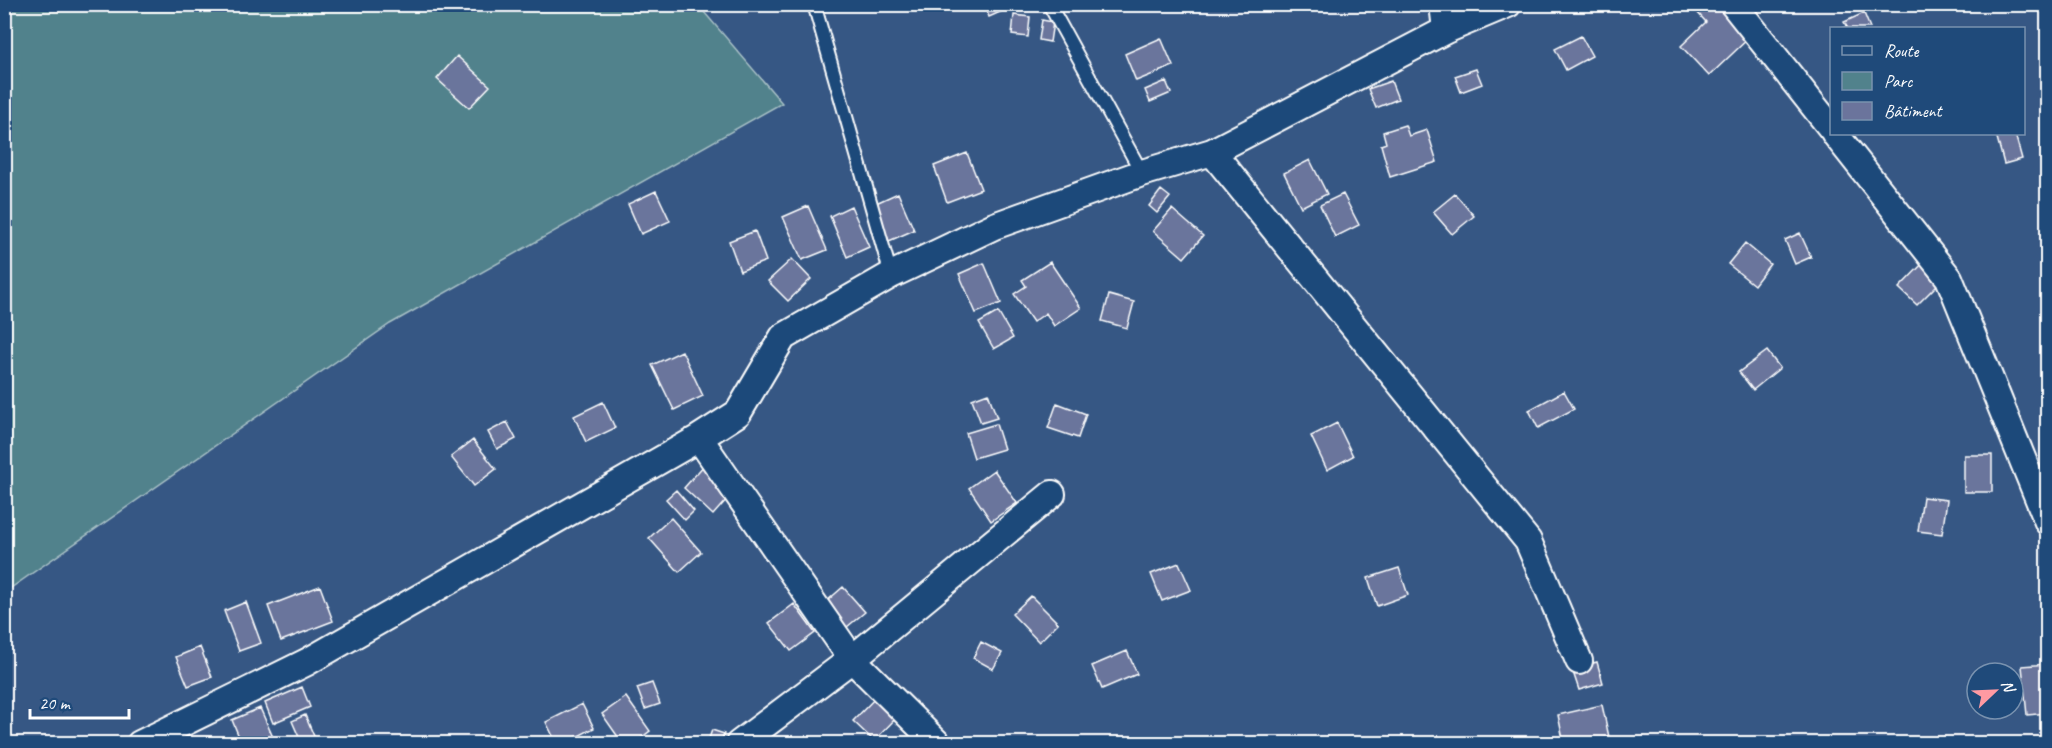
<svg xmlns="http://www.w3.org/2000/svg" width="2052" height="748" viewBox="0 0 2052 748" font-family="Caveat,sans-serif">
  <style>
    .green { fill: #51828c; stroke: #a8c0c6; stroke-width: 1.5 }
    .building { fill: #6b749c; stroke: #fff; stroke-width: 1.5 }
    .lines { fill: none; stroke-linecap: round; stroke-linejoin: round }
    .lane-casing { stroke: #fff; stroke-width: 16 }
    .street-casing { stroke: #fff; stroke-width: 30 }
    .lane { stroke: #1f4a7a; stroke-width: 12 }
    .street { stroke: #1f4a7a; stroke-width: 26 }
  </style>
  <rect width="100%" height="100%" fill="#365784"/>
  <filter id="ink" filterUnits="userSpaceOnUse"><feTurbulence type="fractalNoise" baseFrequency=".0167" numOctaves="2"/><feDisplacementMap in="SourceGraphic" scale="12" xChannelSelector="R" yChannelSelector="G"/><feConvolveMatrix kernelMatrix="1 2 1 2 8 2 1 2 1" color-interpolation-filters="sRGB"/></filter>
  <g filter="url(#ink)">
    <!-- green -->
    <path class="green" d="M5 5H698L782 103 390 324 5 592Z"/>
    <!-- building -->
    <path class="building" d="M984 4H1018L989 17Z
      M1705 4H1721L1753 34 1709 76 1681 46 1706 22 1697 12Z
      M1864 13 1870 28H1842L1847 27 1844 22Z
      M1014 15 1030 17 1028 37 1012 35Z
      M1042 20 1053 22 1050 42 1039 40Z
      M1581 36 1592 56 1566 70 1555 49Z
      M1161 38 1173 66 1136 81 1125 54Z
      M457 56 490 86 469 108 437 79Z
      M1476 69 1482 84 1461 92 1455 76Z
      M1166 81 1171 93 1150 102 1145 90Z
      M1391 81 1398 99 1376 108 1368 89Z
      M1405 125 1409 136 1427 130 1437 162 1390 177 1381 145 1386 143 1383 132Z
      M1996 134H2015L2022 159 2004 164Z
      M967 153 981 189 947 202 934 166Z
      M1310 160 1327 194 1301 207 1284 173Z
      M1161 190 1170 197 1157 213 1149 206Z
      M656 191 670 221 641 234 628 204Z
      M898 193 914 230 889 241 874 204Z
      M1343 194 1359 225 1335 237 1320 205Z
      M1455 194 1474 216 1452 234 1433 212Z
      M808 206 827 250 802 260 783 217Z
      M851 206 869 247 847 257 830 216Z
      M1172 209 1203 236 1184 258 1153 231Z
      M755 231 766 261 740 271 729 241Z
      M1800 233 1811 257 1795 264 1785 240Z
      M1745 243 1770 264 1754 285 1728 264Z
      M792 259 811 279 788 301 768 281Z
      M1926 260 1944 278 1917 305 1899 288Z
      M1050 262 1081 308 1054 326 1046 313 1033 322 1014 294 1026 286 1022 280Z
      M984 263 1001 303 976 313 959 274Z
      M1109 295 1134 302 1127 328 1102 321Z
      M998 312 1013 338 994 349 979 323Z
      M682 351 703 396 674 410 652 365Z
      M1767 351 1780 368 1753 390 1739 372Z
      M1564 391 1574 409 1538 428 1529 410Z
      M988 393 997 418 981 423 972 399Z
      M603 402 615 428 586 442 574 416Z
      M1057 403 1086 414 1078 438 1048 428Z
      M507 422 516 439 497 449 488 432Z
      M1337 423 1353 456 1327 470 1311 436Z
      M996 424 1004 449 974 458 966 433Z
      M473 440 496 469 474 486 451 457Z
      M1964 455H1992V492H1964Z
      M705 464 735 490 713 515 684 488Z
      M994 470 1017 503 991 521 969 488Z
      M676 490 694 511 685 520 666 499Z
      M1923 497 1947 500 1942 534 1918 531Z
      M671 518 701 552 679 572 649 538Z
      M1179 563 1191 590 1162 601 1151 574Z
      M1399 568 1408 595 1377 606 1368 578Z
      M320 586 333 621 281 641 268 606Z
      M843 587 865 612 841 632 820 607Z
      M1031 596 1058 623 1039 642 1012 614Z
      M246 602 261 643 239 651 224 611Z
      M794 604 815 633 791 651 769 623Z
      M981 642 1002 653 993 669 973 658Z
      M200 647 212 677 188 686 176 657Z
      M1127 651 1137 674 1102 689 1092 666Z
      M1597 662 1603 683 1579 690 1572 669Z
      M2048 664V713L2027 715 2022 666Z
      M652 683 660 704 645 709 637 688Z
      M302 687 310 707 273 723 265 703Z
      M879 694 900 714 874 741 853 721Z
      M626 697 650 731 633 744H623L602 714Z
      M582 704 594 728 563 744H557L546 722Z
      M1602 705 1609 737 1582 744H1564L1558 715Z
      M260 708 276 744H242L232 720Z
      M305 715 316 741 310 744H302L292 721Z
      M712 730 724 734 720 744H707Z"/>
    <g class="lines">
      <!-- lane casing -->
      <g class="lane-casing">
        <path id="lane" d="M814 4 891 275
          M1049 4 1142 173"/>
      </g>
      <!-- street casing -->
      <g class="street-casing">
        <path id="street" d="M1443 4 1446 30
          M1733 4 1832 129
          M1835 134 1949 278 2048 522
          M1212 152 1528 541 1579 661
          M699 438 852 659 938 744
          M140 744 307 662 699 438 738 413 783 337 891 275 994 226 1142 173 1212 152 1446 30 1508 4
          M739 744 852 659 1052 494"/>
      </g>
      <!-- lane -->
      <use href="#lane" class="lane"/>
      <!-- street -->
      <use href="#street" class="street"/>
    </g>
  </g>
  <!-- margin -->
  <rect width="2052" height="748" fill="none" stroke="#1f4a7a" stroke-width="24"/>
  <rect x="12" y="12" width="2028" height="724" fill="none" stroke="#fff" stroke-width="2" filter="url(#ink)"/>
  <!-- legend -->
  <rect x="1830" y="27" width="195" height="108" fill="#1f4a7a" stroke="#7992af" stroke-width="1.5"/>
  <rect x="1842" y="46" width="30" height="9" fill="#1f4a7a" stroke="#7992af" stroke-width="1.5"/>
  <text x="1884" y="57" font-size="18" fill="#ffffff">Route</text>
  <rect x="1842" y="72" width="30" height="18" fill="#51828c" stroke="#7992af" stroke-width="1.5"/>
  <text x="1884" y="87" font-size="18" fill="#ffffff">Parc</text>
  <rect x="1842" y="102" width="30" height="18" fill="#6b749c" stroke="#7992af" stroke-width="1.5"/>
  <text x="1884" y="117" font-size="18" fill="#ffffff">Bâtiment</text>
  <!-- north arrow -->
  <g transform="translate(1995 691) rotate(67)"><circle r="28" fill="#1f4a7a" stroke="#7992af" stroke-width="1.5"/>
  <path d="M0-4.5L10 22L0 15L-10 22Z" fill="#ff9aa2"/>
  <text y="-9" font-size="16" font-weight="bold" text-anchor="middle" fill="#ffffff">N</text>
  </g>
  <!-- scale -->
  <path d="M30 709v9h99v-9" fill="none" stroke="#ffffff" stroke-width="3"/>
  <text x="39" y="709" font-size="18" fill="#ffffff" stroke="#1f4a7a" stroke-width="4.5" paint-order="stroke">20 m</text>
</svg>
